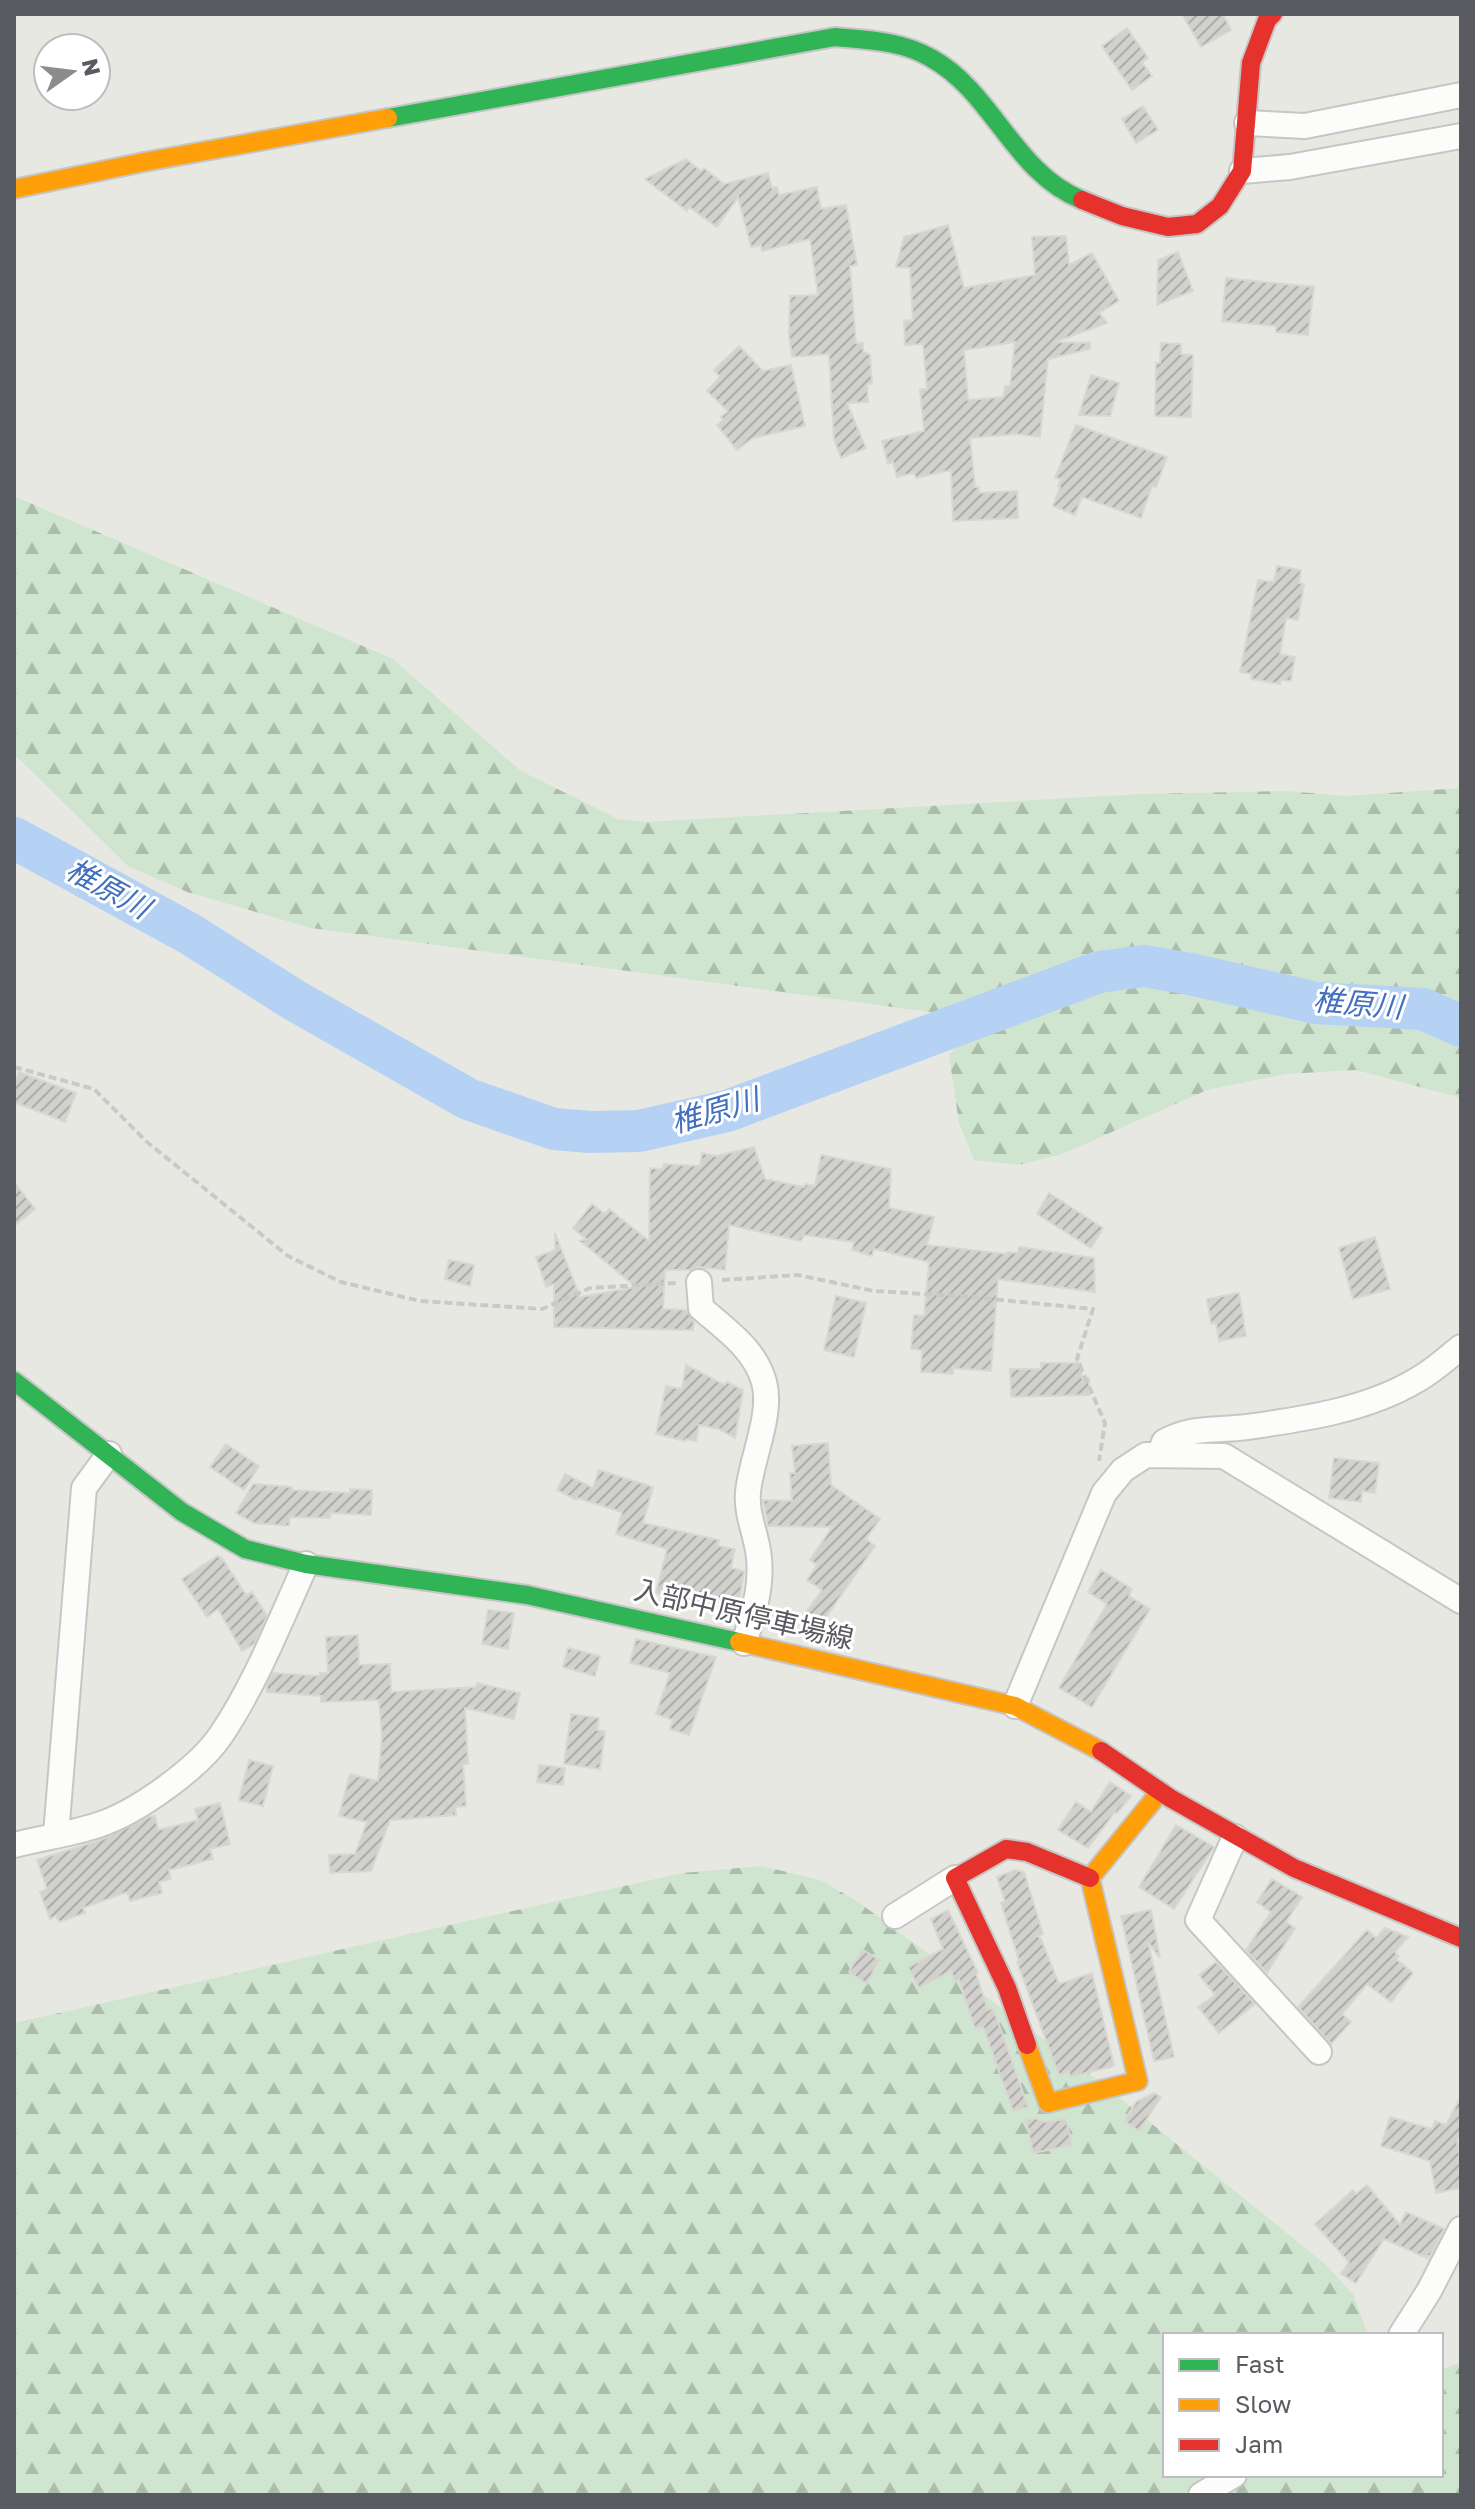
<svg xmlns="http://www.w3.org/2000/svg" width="1475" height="2509" viewBox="0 0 1475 2509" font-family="'Golos Text','Noto Sans JP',sans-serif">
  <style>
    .forest { fill: url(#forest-firs) }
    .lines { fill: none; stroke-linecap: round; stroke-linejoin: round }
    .river { stroke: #b5d2f4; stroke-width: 42 }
    .building { fill: url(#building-hatch); stroke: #d8d7d2; stroke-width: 2; fill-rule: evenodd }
    .street-casing { stroke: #c6c6c5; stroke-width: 28 }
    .fast-casing { stroke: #c5c5c4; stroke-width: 22 }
    .slow-casing { stroke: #c5c5c4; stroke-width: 22 }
    .jam-casing { stroke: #c5c5c4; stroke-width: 22 }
    .path { stroke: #c6cac9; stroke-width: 4; stroke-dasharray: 8 4; stroke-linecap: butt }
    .street { stroke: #fcfcfb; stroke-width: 24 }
    .fast { stroke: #30b455; stroke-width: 18 }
    .slow { stroke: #ff9f0a; stroke-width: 18 }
    .jam { stroke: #e5322d; stroke-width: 18 }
    .labels { text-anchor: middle; stroke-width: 6; stroke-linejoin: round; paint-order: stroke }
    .street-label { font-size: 28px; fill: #595b61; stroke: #fff }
    .water-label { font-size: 30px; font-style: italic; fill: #4370be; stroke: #fff }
  </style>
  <defs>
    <pattern id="forest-firs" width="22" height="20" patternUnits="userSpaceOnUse" patternTransform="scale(2)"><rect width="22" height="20" fill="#d0e5d0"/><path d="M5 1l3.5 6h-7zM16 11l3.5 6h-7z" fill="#acbdac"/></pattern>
    <pattern id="building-hatch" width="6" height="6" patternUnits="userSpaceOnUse" patternTransform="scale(2)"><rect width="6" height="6" fill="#d2d1ce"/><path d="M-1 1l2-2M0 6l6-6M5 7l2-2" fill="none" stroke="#adadab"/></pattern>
  </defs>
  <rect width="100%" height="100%" fill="#e8e8e3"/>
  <!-- forest -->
  <path class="forest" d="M14 496 393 659 521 771 618 819 646 822 1142 794 1288 791 1345 796 1461 788V1098L1356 1070 1286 1074 1207 1090 1062 1154 1018 1165 974 1160 959 1123 949 1055 981 1019 311 928 187 892 128 866 14 754Z
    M762 1866 820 1880 857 1901 1084 2069 1325 2264 1353 2294 1368 2335H1165V2475H1441V2370L1461 2362V2495H14V2023L682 1873Z"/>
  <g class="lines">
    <!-- river -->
    <path class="river" d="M14 838 190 934 294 1000 468 1099 554 1129 590 1132 639 1131 727 1111 1099 972 1144 966 1190 974 1316 1003 1423 1009 1461 1026"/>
  </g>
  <!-- building -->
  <path class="building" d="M1182 14H1223L1231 30 1201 47Z
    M1127 28 1148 58 1142 62 1152 76 1132 90 1102 46Z
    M1143 106 1158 130 1136 143 1122 119Z
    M686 159 701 171 704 168 724 184 768 173 772 188 777 187 779 195 817 187 821 209 846 205 857 265 850 266 856 343H863V351L870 355 872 384H867L868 402 847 403 866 448 841 458 834 439 829 354 792 357 789 335 790 296 818 295 810 239 762 251 761 245 751 247 738 197 717 227 689 207 687 211 645 179Z
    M948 225 964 288 1035 275 1032 237 1066 236 1069 265 1092 253 1119 301 1099 313 1107 323 1055 342 1090 343V349L1048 359 1040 437 1016 434 970 438 975 487H979V493L1017 491 1018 518 953 521 951 470 916 478 914 473 897 477 893 462 888 464 882 441 924 431 920 389H927L923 344 905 345 904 321 913 320 910 268 896 267 904 237ZM1015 342 1010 386H1005L1003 397 968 400 964 350Z
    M1178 252 1193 291 1157 305 1158 260Z
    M1226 278 1314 287 1308 335 1276 332V326L1222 321Z
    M1161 343 1181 344V354L1193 355 1191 417 1155 416 1156 363H1160Z
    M739 346 763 371 791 365 805 426 753 438 737 450 717 425 723 420 721 417 728 411 707 391 720 377 714 370Z
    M1091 375 1119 383 1110 416 1079 415Z
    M1076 425 1167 457 1156 487 1152 486 1141 518 1082 497 1075 515 1053 506 1060 487 1058 486 1061 479 1055 478Z
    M1277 566 1301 570 1299 583 1304 584 1298 620 1286 618 1280 654 1295 657 1291 681 1281 680 1280 684 1251 679 1252 674 1240 672 1258 580 1274 582Z
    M19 1072 76 1093 65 1122 14 1102V1085Z
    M754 1147 765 1179 804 1187 805 1184 815 1186 821 1155 891 1169 889 1208 934 1217 927 1245 1007 1254V1252L1018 1253 1019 1247 1094 1258 1095 1292 998 1279 991 1371 953 1368V1374L921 1372 922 1350 911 1349 914 1315 924 1316 929 1262 874 1249 872 1256 852 1250 854 1242 804 1235 801 1241 729 1225 725 1270 699 1267 690 1270H665L663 1309 686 1310 694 1321 693 1330 554 1327V1284L546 1287 536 1257 555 1250V1233L580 1297 636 1287 580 1241 586 1239 573 1228 592 1204 605 1214 609 1209 649 1241 650 1168 663 1169 664 1164 700 1166 702 1153 716 1156Z
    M14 1182 35 1209 14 1226Z
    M1049 1193 1103 1228 1091 1248 1037 1214Z
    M1375 1237 1390 1289 1353 1299 1339 1248Z
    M449 1260 474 1265 470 1286 445 1279Z
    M1239 1293 1246 1336 1219 1341 1216 1323 1211 1324 1207 1299Z
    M836 1296 866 1303 854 1357 824 1350Z
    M1041 1363H1081L1082 1378H1089V1395L1011 1397 1010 1369H1041Z
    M686 1365 725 1385 727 1382 743 1390 735 1438 719 1429 699 1425 696 1441 686 1439 685 1441 656 1434 666 1386 682 1389Z
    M828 1443 831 1485 880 1519 866 1539 875 1546 822 1623 806 1612 822 1590 807 1580 817 1565 810 1560 832 1527 768 1526 763 1500 792 1501 790 1473H795L792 1446Z
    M226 1444 259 1466 244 1490 210 1467Z
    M1334 1458 1379 1463 1375 1493 1362 1491 1361 1502 1329 1498Z
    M599 1470 653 1487 643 1523 719 1540 718 1546 735 1549 731 1568 744 1571 738 1612 656 1593 667 1549 616 1534 622 1512 577 1498 576 1500 557 1490 565 1474 593 1488Z
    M253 1484 292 1487V1490L350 1493V1489L372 1490 371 1515 330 1513V1518L290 1517 289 1526 254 1523 236 1513Z
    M217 1556 222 1558 246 1595 252 1592 267 1616 254 1644 242 1651 218 1609 207 1617 182 1579Z
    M1101 1570 1132 1589 1129 1596 1150 1609 1092 1707 1059 1688 1107 1604 1088 1592Z
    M488 1610 514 1613 508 1649 482 1644Z
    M358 1635 359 1665 390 1664 391 1692 476 1687 477 1683 520 1693 514 1719 465 1708 468 1764H463L466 1806 455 1807 456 1815 390 1820 371 1871 330 1873 329 1855 355 1854 367 1822 339 1816 350 1774 378 1781 382 1736 379 1700 321 1702V1696L267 1692V1684L273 1673 320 1676V1673H328L326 1637Z
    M636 1639 716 1657 689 1735 670 1729 673 1720 656 1714 670 1673 630 1663Z
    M568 1648 600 1656 595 1676 563 1667Z
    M571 1714 599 1718 597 1730 605 1731 600 1769 564 1764Z
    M249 1760 273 1766 263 1806 239 1800Z
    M539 1765 565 1768 563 1785 537 1782Z
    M1110 1782 1131 1796 1117 1813 1115 1812 1088 1848 1058 1830 1076 1802 1091 1812Z
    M220 1803 230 1844 210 1849 213 1859 169 1870 171 1879 159 1882 162 1893 130 1901 127 1892 83 1908 85 1913 59 1922 56 1916 50 1919 40 1892 47 1889 37 1860 103 1839 149 1817 155 1816 158 1830 198 1820 195 1809Z
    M1176 1825 1214 1847 1174 1909 1139 1887Z
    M1015 1870 1024 1872 1043 1934 1038 1936 1041 1939 1059 1984 1092 1973 1114 2066 1070 2077 1069 2072 1059 2075 1017 1962 1019 1961 1001 1903 1005 1901 997 1877Z
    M1272 1879 1302 1897 1286 1922 1295 1928 1267 1973 1246 1950 1271 1912 1257 1902Z
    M948 1910 978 1973 976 1974 988 2010 993 2008 1028 2107 1013 2111 983 2026 975 2029 959 1980 955 1982 951 1971 919 1988 908 1967 943 1949 931 1919Z
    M1151 1910 1160 1958 1148 1942 1174 2057 1154 2061 1121 1916Z
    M1385 1928 1408 1937 1395 1952 1399 1956 1396 1959 1413 1973 1391 2002 1367 1984 1342 2014 1351 2022 1331 2044 1298 2007 1367 1930 1376 1938Z
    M862 1949 879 1960 867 1984 849 1972Z
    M1216 1962 1255 2004 1219 2033 1198 2007 1215 1995 1199 1975Z
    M1154 2093 1161 2097 1139 2131 1124 2121 1136 2102Z
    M1461 2096V2132L1457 2141 1461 2161V2188L1436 2193 1430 2161 1381 2146 1390 2117 1432 2129 1435 2121 1446 2125Z
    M1035 2118 1044 2122 1066 2119 1072 2145 1033 2153 1026 2120Z
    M1367 2185 1400 2225 1406 2212 1444 2229 1430 2256H1427L1429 2259 1384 2239 1356 2283 1341 2274 1349 2262 1315 2224 1353 2190 1356 2194Z"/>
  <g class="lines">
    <!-- street casing -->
    <g class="street-casing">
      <path id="street" d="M1247 123 1305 126 1461 95
        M1242 171 1290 167 1461 136
        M699 1282 701 1308C726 1330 755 1349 764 1382 773 1414 751 1459 748 1492 746 1516 757 1535 759 1558 762 1588 753 1615 744 1643
        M1160 1454 1164 1442C1192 1426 1217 1431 1247 1427 1304 1419 1367 1410 1417 1380 1433 1371 1447 1358 1461 1347
        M1015 1706 1104 1493 1123 1470 1146 1455 1224 1456 1461 1601
        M56 1835 84 1488 109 1454
        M1235 1837 1198 1920 1319 2052
        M14 1845C42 1838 71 1834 98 1825 136 1813 199 1768 221 1735 256 1683 280 1621 306 1564
        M895 1916 955 1878
        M1401 2335 1429 2291 1461 2229
        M1201 2495 1234 2475"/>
    </g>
    <!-- fast casing -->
    <g class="fast-casing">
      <path id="fast" d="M388 118 835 37C868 40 902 41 931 58 993 92 1014 173 1082 200
        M14 1381 182 1512 245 1549 306 1564 527 1595 739 1642"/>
    </g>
    <!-- slow casing -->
    <g class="slow-casing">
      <path id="slow" d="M14 189 144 162 388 118
        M739 1642 1015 1706 1101 1751
        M1027 2045 1048 2103 1138 2081 1090 1878 1160 1792"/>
    </g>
    <!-- jam casing -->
    <g class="jam-casing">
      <path id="jam" d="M1082 200 1122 216 1168 227 1197 224 1220 206 1242 171 1251 63 1267 20 1273 14
        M1101 1751 1170 1798 1294 1868 1461 1938
        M1027 2045 1007 1988 955 1878 1006 1849 1027 1852 1090 1878"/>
    </g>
    <!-- path -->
    <path class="path" d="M14 1067 94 1089 147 1142 288 1256 341 1282 420 1301 542 1309 590 1288 677 1283
      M722 1280 798 1275 874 1291 961 1296 1093 1309 1077 1359 1105 1423 1099 1461"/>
    <!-- street -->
    <use href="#street" class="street"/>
    <!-- fast -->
    <use href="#fast" class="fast"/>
    <!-- slow -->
    <use href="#slow" class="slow"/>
    <!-- jam -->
    <use href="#jam" class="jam"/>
  </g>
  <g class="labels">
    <!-- street labels -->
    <g class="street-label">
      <text transform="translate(744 1614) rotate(13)" y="10">入部中原停車場線</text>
    </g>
    <!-- water labels -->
    <g class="water-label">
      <text transform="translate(108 889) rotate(29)" y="10">椎原川</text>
      <text transform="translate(1358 1004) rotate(5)" y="10">椎原川</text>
      <text transform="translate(715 1111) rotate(-16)" y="10">椎原川</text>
    </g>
  </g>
  <!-- border -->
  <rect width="1475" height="2509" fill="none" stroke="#595b61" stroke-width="32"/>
  <!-- legend -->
  <rect x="1163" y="2333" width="280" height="144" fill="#ffffff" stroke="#bdbdc0" stroke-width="2"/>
  <rect x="1179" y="2359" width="40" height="12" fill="#30b455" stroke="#bdbdc0" stroke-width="2"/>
  <text x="1235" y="2373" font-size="24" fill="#595b61">Fast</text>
  <rect x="1179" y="2399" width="40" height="12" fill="#ff9f0a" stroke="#bdbdc0" stroke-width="2"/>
  <text x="1235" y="2413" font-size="24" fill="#595b61">Slow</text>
  <rect x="1179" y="2439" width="40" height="12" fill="#e5322d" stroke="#bdbdc0" stroke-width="2"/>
  <text x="1235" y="2453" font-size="24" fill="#595b61">Jam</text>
  <!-- north arrow -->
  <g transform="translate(72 72) rotate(76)"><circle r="38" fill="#ffffff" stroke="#bdbdc0" stroke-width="2"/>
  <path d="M0-6L14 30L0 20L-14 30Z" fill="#8b8c8e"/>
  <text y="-12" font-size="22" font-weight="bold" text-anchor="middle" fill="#595b61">N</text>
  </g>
</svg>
